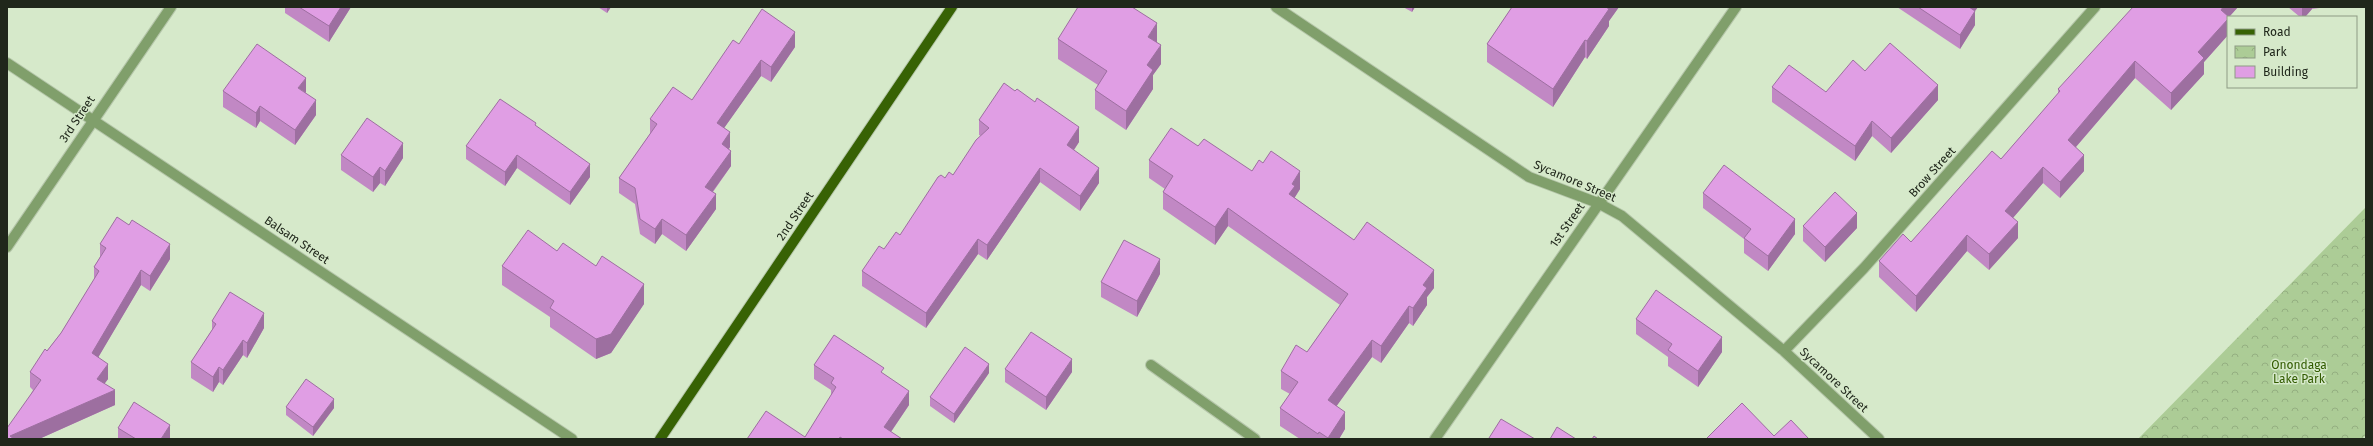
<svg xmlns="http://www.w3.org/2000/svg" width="2373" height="446" viewBox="0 0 2373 446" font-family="'Fira Sans',sans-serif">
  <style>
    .park { fill: url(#park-crowns) }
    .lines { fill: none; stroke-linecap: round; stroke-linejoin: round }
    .lane-casing { stroke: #b5c6aa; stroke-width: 12 }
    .street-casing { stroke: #b5c6aa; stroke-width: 12 }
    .primary-casing { stroke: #b5c6aa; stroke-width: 12 }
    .lane { stroke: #809f6b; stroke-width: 10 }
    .street { stroke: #809f6b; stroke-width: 10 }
    .primary { stroke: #376204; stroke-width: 10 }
    .wall { fill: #c188c4 }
    .shaded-wall { fill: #9d6fa0 }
    .building { fill: #e09ee4; stroke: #9d6fa0 }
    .labels { text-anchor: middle; stroke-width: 3; stroke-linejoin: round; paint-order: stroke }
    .street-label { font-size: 12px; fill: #20271b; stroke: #d6e9ca }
    .park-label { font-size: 12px; fill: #325b00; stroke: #d6e9ca }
  </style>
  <defs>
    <pattern id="park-crowns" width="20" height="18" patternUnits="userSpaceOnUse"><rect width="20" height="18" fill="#accc96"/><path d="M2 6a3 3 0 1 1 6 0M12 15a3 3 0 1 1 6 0" fill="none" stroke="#94af81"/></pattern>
  </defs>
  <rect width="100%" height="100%" fill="#d6e9ca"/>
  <!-- park -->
  <path class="park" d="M2366 207V435L2362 439H2138Z"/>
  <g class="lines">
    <!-- lane casing -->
    <g class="lane-casing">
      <path id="lane" d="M1151 365 1255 439"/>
    </g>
    <!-- street casing -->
    <g class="street-casing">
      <path id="street" d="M1276 7 1529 177 1598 203 1622 216 1784 351 1879 439
        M7 63 572 439
        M7 247 171 7
        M1784 351 1864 268 2095 7
        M1435 439 1736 7"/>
    </g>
    <!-- primary casing -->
    <g class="primary-casing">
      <path id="primary" d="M660 439 952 7"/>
    </g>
    <!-- lane -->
    <use href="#lane" class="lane"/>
    <!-- street -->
    <use href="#street" class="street"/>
    <!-- primary -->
    <use href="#primary" class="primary"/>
  </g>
  <!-- wall -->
  <path class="wall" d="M285 7H351L329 42 285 13Z
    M598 7H611L607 13Z
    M1403 7H1415L1412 12Z
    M1512 7H1619L1609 21V26L1587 59 1585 57 1553 107 1487 62V44Z
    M1897 7H1978L1975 11V25L1960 49Z
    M2238 7 2229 17H2228V35L2204 62V74L2171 110 2135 78 2076 147 2084 171 2060 198 2043 183 2013 218 2018 238 1989 270 1967 251 1916 312 1879 277V261L1911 242 2001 159 2058 94V89Z
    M2288 7H2327L2312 9 2305 17H2300Z
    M1058 39 1157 43 1161 64 1153 75V89L1126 130 1095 109V90L1098 85 1058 59Z
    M739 44 795 47 771 82 761 76 724 128 730 147 729 149 731 166 713 192 716 209 686 251 662 234 655 244 640 234 635 204 619 193V178L650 134V119L692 100Z
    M1865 71 1938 100 1891 153 1872 136 1855 161 1772 102V87L1826 92Z
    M223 91 306 93 316 115 295 145 260 121 256 128 223 107Z
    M979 120 1079 142 1074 150 1099 183 1080 211 1040 182 987 260 978 254 926 328 862 286V271L900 235 953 175 981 136 979 135Z
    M536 127 590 177 570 205 517 168 505 186 466 159V146Z
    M1198 146 1252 171 1263 163 1300 189 1295 197V198L1354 240 1434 288 1427 297V305L1413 326 1409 323 1381 363 1372 357 1336 406 1345 429 1339 439H1300L1280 426V408L1290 394 1281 389V371L1307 352 1340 305 1228 226 1215 245 1163 209V192L1165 189 1149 178V160Z
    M341 155 403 158 385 186 380 183 373 192 341 170Z
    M1703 193 1795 234 1768 271 1744 253V239L1703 208Z
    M1803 226 1857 228 1825 262 1803 241Z
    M100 244 170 259 150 291 141 285 98 357 108 379 104 384 115 405 39 439H7L33 390 30 387V372L61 333 94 280V267L100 257Z
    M557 251 644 304 611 353 596 359 550 327V317L502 285V266Z
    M1160 274 1137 317 1101 297V282Z
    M1636 319 1722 352 1698 387 1668 366V357L1636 334Z
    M212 321 264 328 247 358 243 355 223 385 219 382 213 392 191 378V362L212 330Z
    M814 365 884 374 909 405 891 432 902 439H747L805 437 831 396V390L814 379Z
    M1005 369 1072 372 1046 410 1005 382Z
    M989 373 954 423 930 406V397Z
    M286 407 334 408 313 436 286 415Z
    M118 428 170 439H118Z"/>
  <!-- shaded-wall -->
  <path class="shaded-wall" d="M341 7H351L329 42V26Z
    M607 7H611L607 13Z
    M1412 7H1415L1412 12Z
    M1606 7H1619L1609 21V26L1587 59V41Z
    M1968 7H1978L1968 20Z
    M2223 7H2238L2229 17H2228L2221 10Z
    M2302 7H2312V9L2305 17H2302Z
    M1975 11V25L1960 49V35Z
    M2228 19V35L2204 62V74L2171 110V93L2198 52Z
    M1157 23V43L1148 37Z
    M795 32V47L771 82V67Z
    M1585 40V57L1553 107V89Z
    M1161 45V64L1153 75V89L1126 130V111L1147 65Z
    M761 60V76L717 138V123Z
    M2135 61V78L2068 156V140Z
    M306 78V93L298 88Z
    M1938 85V100L1891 153V138Z
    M316 100V115L295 145V130Z
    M260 106V121L256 128V113Z
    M1872 121V136L1855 161V146Z
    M1079 127V142L1067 160V145Z
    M730 132V147L722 159V144Z
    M403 143V158L385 186V171Z
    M731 151V166L705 202V187Z
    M517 155V168L505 186V172Z
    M2084 155V171L2060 198V182Z
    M590 164V177L570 205V192Z
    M380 167V183L373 192V177Z
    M2043 167V183L2005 227V211Z
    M1040 168V182L987 260V245Z
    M1099 168V183L1080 211V196Z
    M1300 171V189L1295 197V203L1289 194 1292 184Z
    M716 194V209L686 251V235Z
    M1228 208V226L1215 245V227Z
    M1857 213V228L1825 262V247Z
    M662 219V234L655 244V229Z
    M1795 219V234L1768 271V256Z
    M2018 222V238L1989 270V254Z
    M1967 235V251L1916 312V296Z
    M978 239V254L926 328V313Z
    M170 244V259L150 291V276Z
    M1160 259V274L1137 317V301Z
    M141 270V285L92 368V353Z
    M1434 270V288L1427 297V305L1413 326V308L1423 285Z
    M644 284V304L611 353 596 359V339Z
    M1409 306V323L1381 363V346Z
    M264 313V328L247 358V343Z
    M1722 337V352L1698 387V371Z
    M243 340V355L223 385V370Z
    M1372 340V357L1328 418V400Z
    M1072 359V372L1046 410V397Z
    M108 364V379L97 394V379Z
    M989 364V373L954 423V414Z
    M219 367V382L213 392V377Z
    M115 390V405L39 439H10V436Z
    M909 391V405L886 439 884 427Z
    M334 399V408L313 436V427Z
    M1345 412V429L1339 439H1328V438Z
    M170 425V439H161Z"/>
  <!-- building -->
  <path class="building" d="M299 7H341L329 26Z
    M1078 7H1132L1157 23 1148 37 1161 45 1147 65 1153 70 1126 111 1095 90 1107 71 1058 39Z
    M1512 7H1606L1609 9 1587 41 1585 40 1553 89 1487 44Z
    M1918 7H1969L1975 11 1960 35Z
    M2133 7H2223L2221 10 2229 17H2228V19L2198 52 2204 58 2171 93 2135 61 2068 140 2084 155 2060 182 2043 167 2005 211 2018 222 1989 254 1967 235 1916 296 1879 261 1903 234 1911 242 1992 151 2001 159 2060 91 2058 89Z
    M762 9 795 32 771 67 761 60 717 123 730 132 722 144 731 151 705 187 716 194 686 235 662 219 655 229 640 219 635 188 619 178 657 124 650 119 673 87 692 100 733 40 739 44Z
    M1890 43 1938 85 1891 138 1872 121 1855 146 1772 87 1789 65 1826 92 1853 60 1865 71Z
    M257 44 306 78 298 88 316 100 295 130 260 106 256 113 223 91Z
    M1004 83 1015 91 1017 89 1035 102 1037 98 1079 127 1067 145 1099 168 1080 196 1040 168 987 245 978 239 926 313 862 271 879 246 884 249 896 232 900 235 938 177 941 175 945 178 949 172 953 175 976 140 989 128 979 120Z
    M500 99 536 123 535 125 590 164 570 192 517 155 505 172 466 146Z
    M367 118 403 143 385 171 380 167 373 177 341 155Z
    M1171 128 1198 146 1204 139 1252 171 1259 160 1263 163 1271 151 1300 171 1292 184 1295 186 1289 194 1354 240 1367 222 1434 270 1423 285 1427 288 1413 308 1409 306 1381 346 1372 340 1328 400 1345 412 1328 438 1319 432 1318 434 1280 408 1298 382 1281 371 1296 345 1307 352 1348 294 1228 208 1215 227 1163 192 1173 176 1149 160Z
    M1724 165 1795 219 1768 256 1744 238 1751 229 1703 193Z
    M1835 192 1857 213 1825 247 1803 226Z
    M117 217 129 225 132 220 170 244 150 276 141 270 92 353 108 364 97 379 115 390 10 436 14 439H7V428L41 380 30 372 45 349 47 351 61 333 99 271 94 267 106 248 100 244Z
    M528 230 557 251 563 243 596 266 602 256 644 284 611 334 596 339 550 308 554 301 502 266Z
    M1124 240 1160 259 1137 301 1101 282Z
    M1656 290 1722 337 1698 371 1668 350 1672 344 1636 319Z
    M230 292 264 313 247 343 243 340 223 370 219 367 213 377 191 362 216 324 212 321Z
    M1031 332 1072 359 1046 397 1005 369Z
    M834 335 884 368 881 372 909 391 884 427 902 439H843L840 437 839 439H747L766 411 805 437 836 387 831 383 834 378 814 365Z
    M965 347 989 364 954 414 930 397Z
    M306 379 334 399 313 427 286 407Z
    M134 402 170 425 161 439H136L118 428Z
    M1742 403 1774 436 1791 420 1809 439H1706Z
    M1501 419 1535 439H1490L1489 438Z
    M1557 427 1576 439H1550Z
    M1594 436 1598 439H1592Z"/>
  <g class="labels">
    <!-- street labels -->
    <g class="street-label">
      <text transform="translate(77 119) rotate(-56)" y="4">3rd Street</text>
      <text transform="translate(1932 172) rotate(-48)" y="4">Brow Street</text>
      <text transform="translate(1575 181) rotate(23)" y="4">Sycamore Street</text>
      <text transform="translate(795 216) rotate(-56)" y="4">2nd Street</text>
      <text transform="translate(1567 225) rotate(-55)" y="4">1st Street</text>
      <text transform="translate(297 240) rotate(34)" y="4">Balsam Street</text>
      <text transform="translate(1834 380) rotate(43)" y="4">Sycamore Street</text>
    </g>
    <!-- park labels -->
    <g class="park-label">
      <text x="2299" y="369">Onondaga<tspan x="2299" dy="14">Lake Park</tspan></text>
    </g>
  </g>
  <!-- border -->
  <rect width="2373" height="446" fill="none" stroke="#20271b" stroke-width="16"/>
  <!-- legend -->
  <rect x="2227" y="16" width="130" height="72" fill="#d6e9ca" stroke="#8d9b84"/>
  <rect x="2235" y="29" width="20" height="6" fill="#376204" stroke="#8d9b84"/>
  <text x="2263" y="36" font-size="12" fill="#20271b">Road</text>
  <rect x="2235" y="46" width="20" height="12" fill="url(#park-crowns)" stroke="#8d9b84"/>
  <text x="2263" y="56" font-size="12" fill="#20271b">Park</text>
  <rect x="2235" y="66" width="20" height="12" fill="#e09ee4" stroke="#8d9b84"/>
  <text x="2263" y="76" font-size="12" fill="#20271b">Building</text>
</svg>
